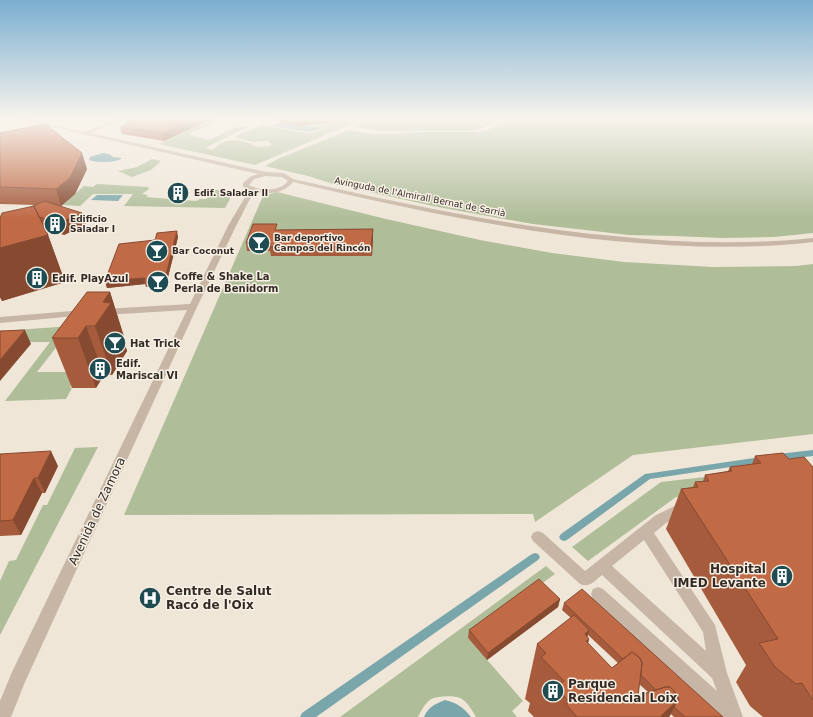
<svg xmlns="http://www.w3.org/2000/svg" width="813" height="717" viewBox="0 0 813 717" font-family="'DejaVu Sans',sans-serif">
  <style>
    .green { fill: #afbd99 }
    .water { fill: #79a6ab }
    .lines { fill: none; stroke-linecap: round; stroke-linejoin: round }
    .stream { fill: #79a6ab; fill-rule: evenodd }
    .minor { fill: #c7b6a5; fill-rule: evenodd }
    .wall { fill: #a55b3c; fill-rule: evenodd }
    .shaded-wall { fill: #864a31 }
    .building { fill: #c06a46; stroke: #864a31 }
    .labels { text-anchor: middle; stroke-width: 3; stroke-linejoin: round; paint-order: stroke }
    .far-poi-label { font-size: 9px; font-weight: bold; fill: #332b26; stroke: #f8f0e4; text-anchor: start }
    .far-street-label { font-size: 9px; fill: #332b26; stroke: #f8f0e4 }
    .poi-label { font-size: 10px; font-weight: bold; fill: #332b26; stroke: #f8f0e4; text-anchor: start }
    .near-street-label { font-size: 12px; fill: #332b26; stroke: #f8f0e4 }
    .near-poi-label { font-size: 12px; font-weight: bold; fill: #332b26; stroke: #f8f0e4; text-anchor: start }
  </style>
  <rect width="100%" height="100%" fill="#efe6d8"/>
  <!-- green -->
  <path class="green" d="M211 119 220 121 188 134 209 140C222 135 234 124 247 127L205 148 213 150C224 136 243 139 256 147L270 146 272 144 267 141 253 142 234 137 262 125 305 133H314L323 129V127L315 125 325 124 333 119H363L255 165 159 144Z
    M371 119H499L483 128 470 131H380L354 127Z
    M506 119H813V233L774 237 723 238 674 236 629 235 533 224 438 207 333 184 308 176 265 166 278 159 349 130 371 134H385L422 132H480L488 130Z
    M152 159 161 161 151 170 132 177 118 171 137 167Z
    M97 184 148 187 149 189 142 194 148 195 146 197 196 201 200 199H206L215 190H228L234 192 225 208 124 206 133 194H93L80 206 62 205 84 186 93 187Z
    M277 192 386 219 480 240 552 253 624 262 713 267 796 266 813 264V434L633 455 535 522 533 514 124 515 263 196Z
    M101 324 65 336 37 372H79L70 387 72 388 66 399 5 401 50 342H4L15 330Z
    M98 447 0 635V581L9 561 16 560 43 505H47L75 448Z
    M793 467 803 479 676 497 588 561 572 547 661 482Z
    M546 566 555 574 468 638 523 701 512 711 517 717H476C472 710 467 701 460 698 453 695 437 696 431 699 425 703 421 711 418 717H340Z"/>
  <!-- water -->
  <path class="water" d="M278 123 321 127V129L308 132 273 126V125Z
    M103 153 109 154 113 157 122 158C117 163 96 163 89 160L90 157Z
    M97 195H123L118 201 91 200Z
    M445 700C457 703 463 707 471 717H424C428 707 435 704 445 700Z"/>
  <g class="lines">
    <!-- stream -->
    <path class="stream" d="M813 450V456L778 460 775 459 774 457 775 455 778 454Z
      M761 457 764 458 765 460 764 462 650 479 567 540 564 541 561 540 559 537 561 534 645 474Z
      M535 553 538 554 540 557 538 560 316 717H300L302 713 532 554Z"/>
    <!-- minor -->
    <path class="minor" d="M17 119H27L84 132 117 119H125L90 133 266 172 284 173 293 179C399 203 506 226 614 236 680 243 747 245 813 238V242C747 250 680 247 614 241 506 230 399 207 293 182 284 194 266 195 253 191L251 197 236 226 197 307 25 682 11 717H0V701L12 672 187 310 104 315 99 312 104 309 190 304 228 226 245 197 246 189 243 186V183L250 177 258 174ZM265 176 282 177 288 181C280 192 260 191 249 185L254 179Z
      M84 310 87 311 89 313 87 315 0 323V317Z
      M685 501 690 502 691 506 690 510 666 523 654 533 715 625 727 673 743 717H720L593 599 591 594 593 589 598 587 603 589 717 691 712 678 602 575C595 581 589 588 580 584L533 541 531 537 533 533 538 531 543 533 585 571 656 515ZM644 540 703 632 706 651 612 566Z"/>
  </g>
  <!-- wall -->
  <path class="wall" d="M125 119H211L164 141 122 134 120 127 126 124Z
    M276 119H355L301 126 280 123Z
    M0 133 87 169 75 194 61 206H58L86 224 64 235 45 229 48 235 65 282 2 301 0 297V218L36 205 0 204Z
    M373 229V237L372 256H271L270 251H247L246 243 278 230Z
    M178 237 166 285 146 287 145 284 107 288 105 281 155 240Z
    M110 292 125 340 124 342 127 351 112 375H104L96 388H72L52 338Z
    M0 454 58 466 45 493H42L21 535 0 536Z
    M755 456 789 459 813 467V717H763L750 706 736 682 746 665 666 529 681 489 693 487 695 482 703 481 705 475 728 471 730 467 752 464Z
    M560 599 558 607 487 660 468 638 469 630Z
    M564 603 723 717H674L671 714 669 717H534L528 711 530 703 525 699 537 644 571 618 562 610ZM588 635 618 663 612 668 588 644 589 639 587 637ZM639 684 648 692 638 696Z"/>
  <!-- shaded-wall -->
  <path class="shaded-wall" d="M193 119H211L164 141 163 133Z
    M320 119H355L301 126V122Z
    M82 153 87 169 75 194 61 206 56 189Z
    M82 213 86 224 64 235 59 223Z
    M373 229V237L372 256 371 247Z
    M177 231 178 237 166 285 165 279Z
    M48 235 65 282 2 301 0 297V248Z
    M145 278 144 280 145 284 107 288 105 281Z
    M110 292 125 340 124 342 127 351 112 375 95 326 103 302Z
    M86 326 104 375 96 388 78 338Z
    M25 330 31 344 0 381V360Z
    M51 451 58 466 45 493 38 478Z
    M34 478 42 493 21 535 13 520Z
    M560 599 558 607 487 660 488 653Z
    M589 630 586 641 589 639 573 693 585 634Z
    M679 699 669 717H660L661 716Z"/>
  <!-- building -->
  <path class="building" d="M136 119H193L163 133 120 127 138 119Z
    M282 119H320L301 122Z
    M45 124 82 153 70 178 56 189 0 187V133Z
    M44 201 82 213 59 223 39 217 34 206 31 207Z
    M34 206 48 235 0 248V218L2 213Z
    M253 224H277L275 230 373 229 371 247H270L271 243H246Z
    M177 231 165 279 144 280 145 278 105 281 119 244 155 240 157 233Z
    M87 292H110L103 302 111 303 95 326H86L78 338H52Z
    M25 330 0 360V331Z
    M51 451 38 478H34L13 520 0 521V454Z
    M783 453 789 459 804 457 813 467V699H812L802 683 796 684 775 667 759 643 778 639 681 489 698 487 695 482 709 481 705 475 732 471 730 467 761 463 755 456Z
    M539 579 560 599 488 653 469 630Z
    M582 589 723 717H685L674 707 679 699 674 691 670 687H665L656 690 641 675 642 663 640 658 632 652 623 659 564 603Z
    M574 615 589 630 585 634 589 639 586 641 612 668 632 652 640 658 642 663 638 696 665 687H670L674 691 679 699 661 716 662 717H577L566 704 569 702 557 687 564 681 541 657 546 653 537 644Z"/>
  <!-- sky -->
  <linearGradient id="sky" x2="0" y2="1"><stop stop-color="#7baed0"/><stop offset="0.54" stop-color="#f8f4ed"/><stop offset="1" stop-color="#f8f4ed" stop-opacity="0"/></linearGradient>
  <rect width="813" height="219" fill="url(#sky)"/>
  <!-- icons -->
  <defs>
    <g id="building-disc" transform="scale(1.15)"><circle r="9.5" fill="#1e4c52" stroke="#f8f0e4"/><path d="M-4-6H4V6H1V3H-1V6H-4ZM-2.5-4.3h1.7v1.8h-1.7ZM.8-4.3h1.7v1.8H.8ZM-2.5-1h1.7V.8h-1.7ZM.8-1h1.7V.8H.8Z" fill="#fff"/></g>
    <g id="bar-disc" transform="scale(1.15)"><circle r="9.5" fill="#1e4c52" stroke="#f8f0e4"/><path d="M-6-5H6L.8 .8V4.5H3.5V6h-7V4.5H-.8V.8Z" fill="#fff"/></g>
    <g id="hospital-disc" transform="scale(1.15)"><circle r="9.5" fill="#1e4c52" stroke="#f8f0e4"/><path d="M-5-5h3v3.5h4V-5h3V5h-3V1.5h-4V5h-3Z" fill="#fff"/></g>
  </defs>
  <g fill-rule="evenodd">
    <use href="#building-disc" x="178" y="193"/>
    <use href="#building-disc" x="55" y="224"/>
    <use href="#bar-disc" x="259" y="243"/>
    <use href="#bar-disc" x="157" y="251"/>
    <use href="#building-disc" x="37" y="278"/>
    <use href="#bar-disc" x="158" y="282"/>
    <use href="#bar-disc" x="115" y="343"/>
    <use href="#building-disc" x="100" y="369"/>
    <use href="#building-disc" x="782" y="576"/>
    <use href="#hospital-disc" x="150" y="598"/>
    <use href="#building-disc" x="553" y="691"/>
  </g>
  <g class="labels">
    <!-- far-poi labels -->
    <g class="far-poi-label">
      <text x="194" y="196">Edif. Saladar II</text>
      <text x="70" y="222">Edificio<tspan x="70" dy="10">Saladar I</tspan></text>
      <text x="274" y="241">Bar deportivo<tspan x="274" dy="10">Campos del Rincón</tspan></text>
      <text x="172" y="254">Bar Coconut</text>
    </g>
    <!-- far-street labels -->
    <g class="far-street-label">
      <text transform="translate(420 197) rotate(11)" y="3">Avinguda de l'Almirall Bernat de Sarrià</text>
    </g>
    <!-- poi labels -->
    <g class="poi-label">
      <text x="174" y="280">Coffe &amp; Shake La<tspan x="174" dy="12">Perla de Benidorm</tspan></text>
      <text x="52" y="282">Edif. PlayAzul</text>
      <text x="130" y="347">Hat Trick</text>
      <text x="116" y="367">Edif.<tspan x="116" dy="12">Mariscal VI</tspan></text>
    </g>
    <!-- near-street labels -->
    <g class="near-street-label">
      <text transform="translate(97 511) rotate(-65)" y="4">Avenida de Zamora</text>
    </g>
    <!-- near-poi labels -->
    <g class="near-poi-label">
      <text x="766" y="573" text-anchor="end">Hospital<tspan x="766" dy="14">IMED Levante</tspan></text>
      <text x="166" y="595">Centre de Salut<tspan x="166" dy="14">Racó de l'Oix</tspan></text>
      <text x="568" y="688">Parque<tspan x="568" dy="14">Residencial Loix</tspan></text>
    </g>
  </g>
</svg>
